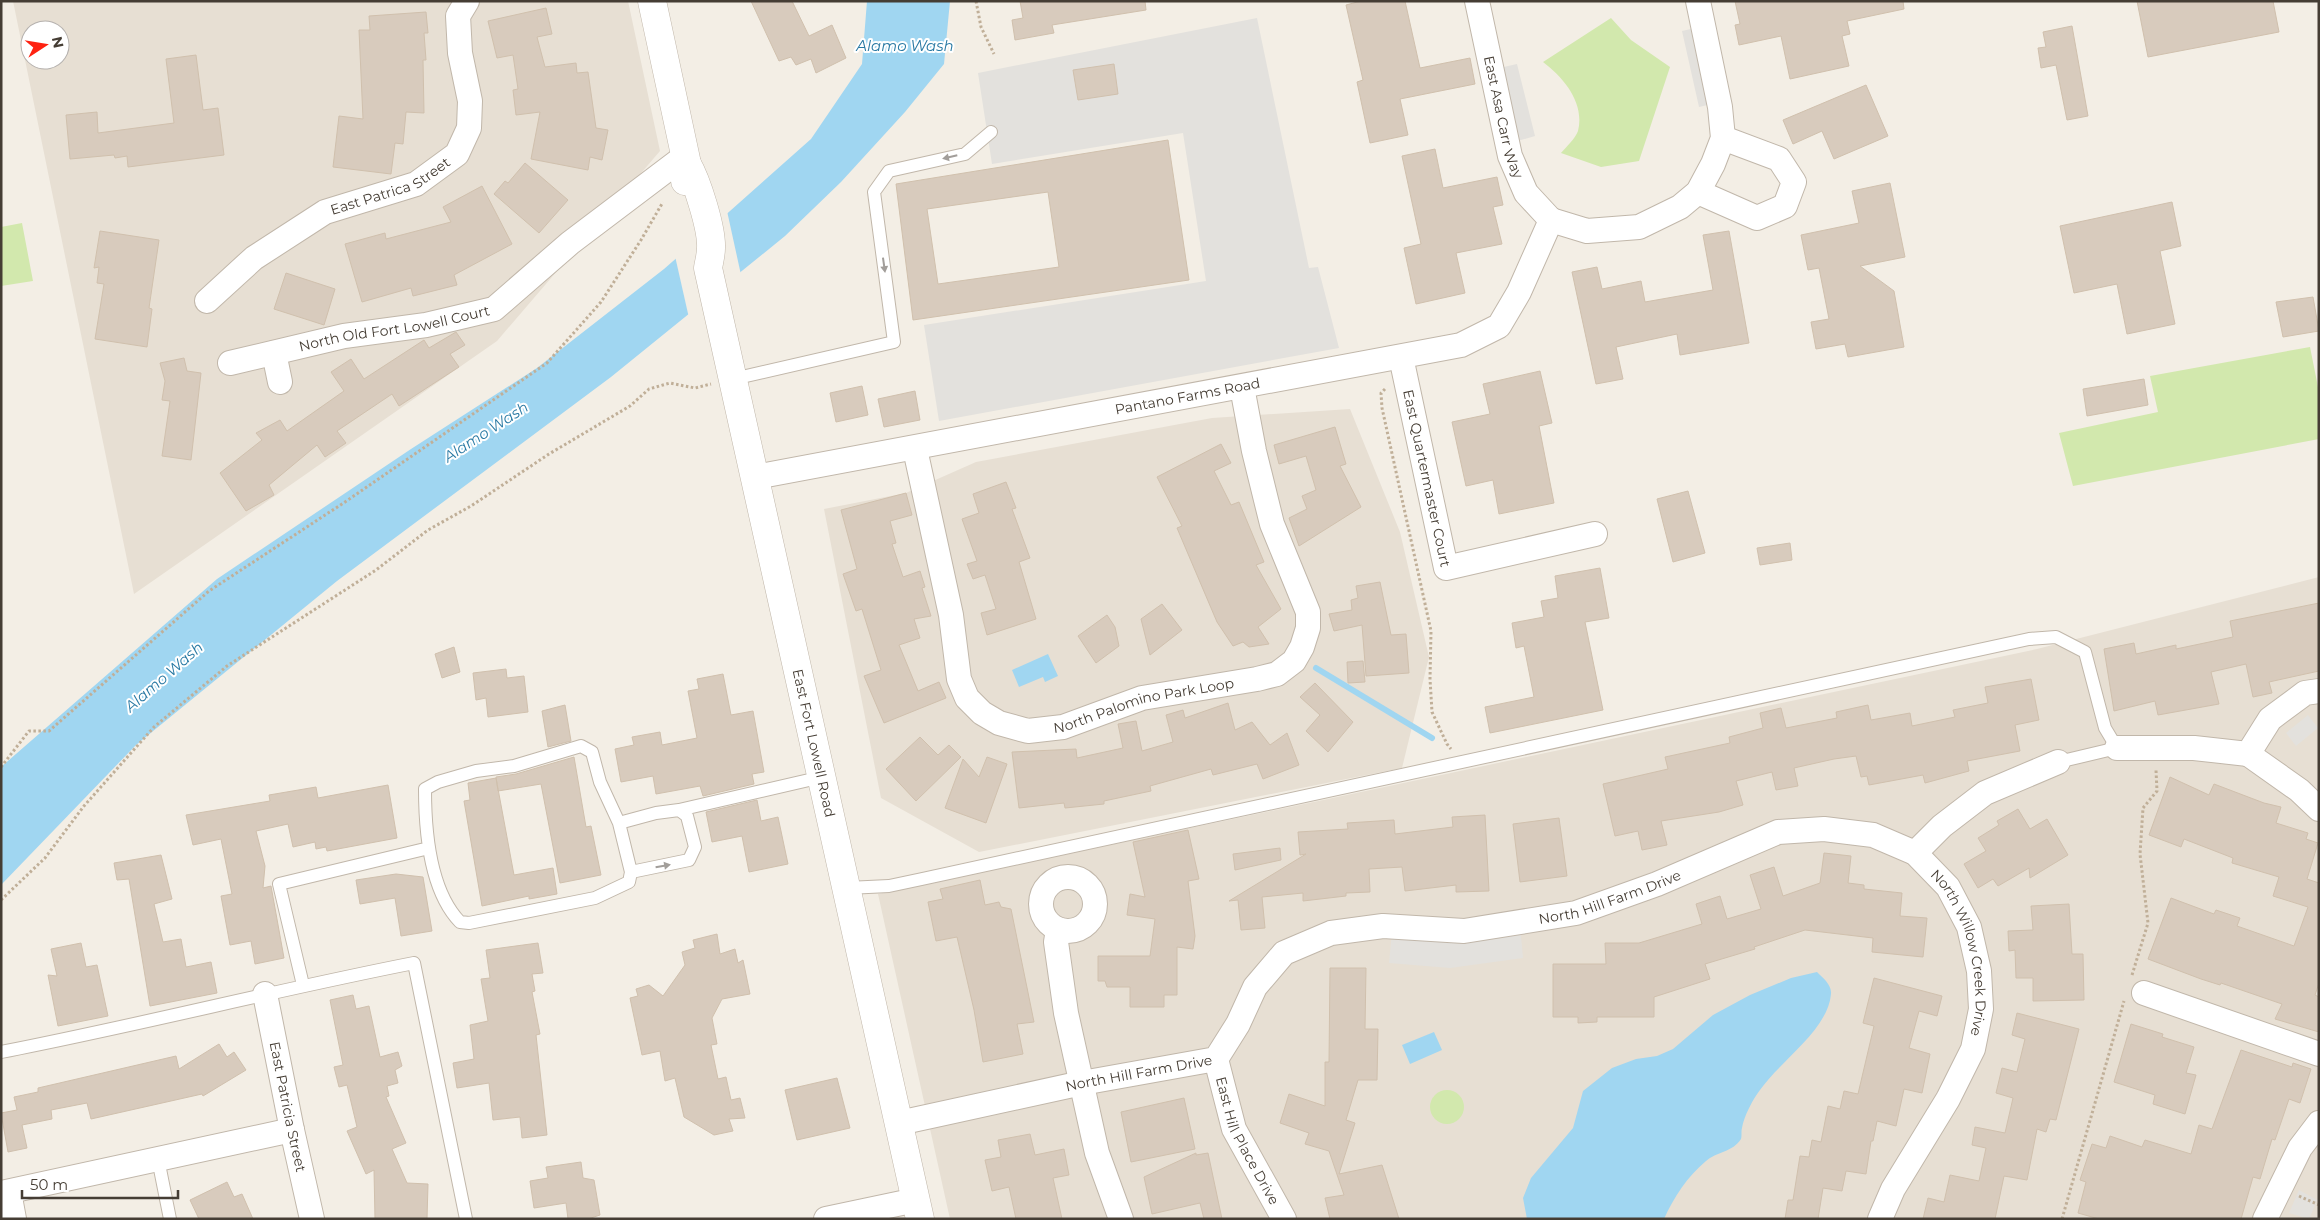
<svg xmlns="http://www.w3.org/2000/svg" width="2320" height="1220" viewBox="0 0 2320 1220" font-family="Montserrat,sans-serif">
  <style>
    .residential { fill: #e7dfd3; fill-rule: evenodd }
    .green { fill: #d2e8ad }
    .parking { fill: #e3e1dd }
    .water { fill: #a0d6f1 }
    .pier { fill: #f3eee5 }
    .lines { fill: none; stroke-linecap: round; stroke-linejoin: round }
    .stream { stroke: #a0d6f1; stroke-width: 6 }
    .building { fill: #d8cbbd; stroke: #d0c0ad; fill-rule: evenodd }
    .service-casing { stroke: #c1b7aa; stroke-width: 14 }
    .minor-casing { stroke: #c1b7aa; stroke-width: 26 }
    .tertiary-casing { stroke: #c1b7aa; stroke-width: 29 }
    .path { stroke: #c0af98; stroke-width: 3; stroke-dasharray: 2.5 2.5; stroke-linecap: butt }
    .service { stroke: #fff; stroke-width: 12 }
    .minor { stroke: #fff; stroke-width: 24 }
    .tertiary { stroke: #fff; stroke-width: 28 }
    .oneway { fill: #a29e9a }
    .labels { text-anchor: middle; stroke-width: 4; stroke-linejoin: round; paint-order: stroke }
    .street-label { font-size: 14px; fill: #453d34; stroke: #fff }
    .water-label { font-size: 15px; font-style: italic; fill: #2979a3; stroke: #fff }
  </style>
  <rect width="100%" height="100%" fill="#f3eee5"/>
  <!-- residential -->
  <path class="residential" d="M13 1H628L660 151 497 341 134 594ZM30 30H60V60H30Z
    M1350 409 1400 532 1429 657 1402 768 979 852 881 798 824 509 906 493 976 462 1212 418Z
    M2319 577V1219H950L878 894 2037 649Z"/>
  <!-- green -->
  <path class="green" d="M1611 18 1631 40 1670 67 1639 161 1601 167 1561 153C1566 147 1575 139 1578 131 1585 103 1564 78 1543 62Z
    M22 223 33 281 1 286V227Z
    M2310 347 2319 392V439L2073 486 2059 433 2158 412 2150 376Z
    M1430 1107a17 17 0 1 1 34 0a17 17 0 1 1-34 0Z"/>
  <!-- parking -->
  <path class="parking" d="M1257 18 1309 268 1318 267 1339 348 939 421 924 325 1206 281 1183 133 992 164 978 73Z
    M1695 28 1712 104 1699 107 1682 31Z
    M1517 64 1535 136 1514 142 1495 69Z
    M2308 715 2318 728 2296 746 2286 733Z
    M1520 926 1523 958 1450 968 1389 963 1392 932Z
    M2299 1190 2317 1200 2309 1219 2289 1213Z"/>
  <!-- water -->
  <path class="water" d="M867 1H950L944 64 905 112 841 182 785 236 611 377 337 581 136 745 1 885V767L217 579 411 449 537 368 664 269 712 227 811 139 862 64Z
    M1048 654 1058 676 1045 682 1043 677 1019 687 1012 670Z
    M1817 972C1823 978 1832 985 1831 994 1828 1030 1780 1061 1760 1090 1753 1099 1744 1116 1742 1128 1741 1131 1742 1136 1741 1139 1733 1152 1716 1152 1706 1161 1687 1177 1674 1197 1664 1219H1527L1523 1198 1531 1178 1573 1128 1583 1091 1612 1068 1636 1059 1657 1056 1673 1049 1713 1015 1750 995 1791 978Z
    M1434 1032 1442 1050 1410 1064 1402 1045Z"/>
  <!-- pier -->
  <path class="pier" d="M727 211 741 275 689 318 675 256Z"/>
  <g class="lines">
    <!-- stream -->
    <path class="stream" d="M1316 668 1432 738"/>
  </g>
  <!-- building -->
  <path class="building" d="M751 1H792L809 36 832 25 846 58 816 73 811 59 796 65 791 57 779 61Z
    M1020 1H1145L1146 10 1052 25 1054 33 1015 40 1012 20 1023 18Z
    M1361 1H1405L1420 68 1470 58 1475 84 1400 99 1408 135 1370 143 1357 82 1363 80 1346 5Z
    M1735 1H1903L1904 9 1847 21 1850 34 1842 36 1849 66 1790 79 1781 36 1739 45 1735 25 1740 24Z
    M2137 1H2273L2279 32 2148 57Z
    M546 8 552 34 537 37 545 67 576 63 577 73 588 72 596 128 608 130 602 160 590 157 588 170 531 159 540 112 516 115 513 90 518 89 513 55 497 58 488 21Z
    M426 12 428 33H424L426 60H423L424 113 406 112 403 144 395 143 391 174 333 167 339 116 363 119 359 30H370L369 16Z
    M2072 26 2088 116 2067 120 2056 65 2041 68 2038 48 2046 47 2043 32Z
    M196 55 203 110 218 108 224 155 128 167 127 156 115 158 114 155 70 159 66 115 97 112 98 133 174 123 166 59Z
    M1114 64 1118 94 1078 100 1073 70Z
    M1866 85 1888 136 1834 159 1822 131 1793 144 1783 120Z
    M1168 140 1189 280 913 320 896 184ZM1048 192 1059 267 938 284 927 209Z
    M1435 149 1443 188 1497 177 1503 205 1493 207 1502 244 1456 253 1465 293 1416 304 1404 248 1421 244 1402 156Z
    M525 163 568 200 539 233 494 194 505 181 508 183Z
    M1890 183 1905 257 1860 266 1894 291 1904 347 1848 357 1845 344 1816 349 1811 322 1829 319 1819 268 1808 270 1801 235 1859 223 1852 191Z
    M482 186 512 244 454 275 457 285 413 296 411 288 362 302 345 244 385 233 386 239 451 222 443 207Z
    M2172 202 2181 246 2160 251 2175 324 2127 334 2117 284 2074 293 2060 226Z
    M100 231 159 240 149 308 152 309 147 347 95 339 104 284 97 283 99 267 94 268Z
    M1729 231 1749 343 1680 355 1677 334 1616 347 1623 379 1596 384 1572 272 1597 267 1602 289 1641 281 1645 302 1713 290 1703 235Z
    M286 273 335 289 324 325 274 309Z
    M2313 297 2319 331 2283 337 2276 302Z
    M456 332 465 345 450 354 459 367 399 406 392 394 337 431 346 443 325 457 317 445 269 485 274 495 246 511 220 473 262 440 256 433 280 420 287 431 344 391 331 372 351 359 364 379 424 340 429 348Z
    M184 358 187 371 201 373 191 460 162 456 170 401 162 400 165 381 160 363Z
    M1540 371 1552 423 1539 426 1554 503 1499 514 1493 480 1466 486 1452 422 1490 414 1483 384Z
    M2144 379 2148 405 2087 416 2083 389Z
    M862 386 868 415 836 422 830 393Z
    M915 391 920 420 884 427 878 399Z
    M1335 427 1346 464 1340 466 1361 507 1299 546 1289 518 1307 509 1302 496 1316 490 1306 456 1279 464 1274 445Z
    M1221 444 1231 463 1214 471 1231 505 1239 502 1264 562 1256 565 1281 609 1258 627 1269 644 1249 647 1243 642 1233 646 1217 622 1177 528 1182 526 1157 477Z
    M1006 482 1016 508 1012 509 1030 558 1019 562 1036 619 987 635 981 613 996 609 985 575 973 579 967 564 977 561 962 519 979 513 973 494Z
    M1688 491 1705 553 1673 562 1657 499Z
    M906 493 912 515 890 521 896 543 892 544 903 577 920 571 925 587 922 588 931 616 914 619 920 638 899 645 918 691 939 682 946 698 884 723 864 676 881 670 862 609 856 611 843 574 857 569 841 510Z
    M1790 543 1792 560 1760 565 1757 548Z
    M1600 568 1609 618 1585 622 1603 710 1490 733 1485 707 1534 697 1524 646 1516 648 1512 623 1544 617 1541 601 1558 598 1555 576Z
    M1380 582 1391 635 1406 634 1409 673 1366 676 1362 625 1334 631 1329 614 1352 610 1351 600 1358 598 1356 586Z
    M2319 603V671L2269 682 2272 693 2253 697 2246 664 2211 672 2219 704 2158 715 2155 701 2114 711 2104 649 2134 643 2136 654 2176 645V649L2233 637 2230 621Z
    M1162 604 1182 630 1150 655 1141 619Z
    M1107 615 1115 627 1119 646 1096 663 1078 636Z
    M454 647 460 672 442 678 435 654Z
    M1363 661 1365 682 1348 683 1347 662Z
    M506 669 507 678 524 676 528 712 488 717 486 698 476 700 473 673Z
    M723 674 731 715 753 711 764 772 752 774 754 784 703 796 700 786 656 794 653 776 621 782 615 749 634 745 632 737 660 732 662 745 697 738 688 691 699 689 697 679Z
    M2031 679 2039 720 2015 725 2020 751 1967 761 1969 771 1925 783 1923 775 1869 785 1867 776 1861 777 1856 756 1834 759 1794 768 1798 786 1776 790 1772 772 1736 781 1743 805 1719 812 1661 821 1667 845 1642 850 1638 831 1615 836 1603 784 1668 769 1665 757 1730 743 1729 737 1763 728 1760 713 1781 708 1786 728 1837 718 1836 712 1868 705 1871 720 1910 713 1912 726 1955 717 1953 710 1988 703 1985 687Z
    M1315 683 1353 722 1328 752 1306 731 1320 715 1300 697Z
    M1228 703 1235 730 1252 722 1270 745 1287 733 1299 765 1263 779 1257 764 1213 775 1211 769 1150 786 1151 791 1104 801V804L1065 808 1064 803 1019 808 1012 752 1076 749 1077 758 1123 748 1118 724 1136 721 1142 751 1173 742 1166 715 1183 710 1185 718Z
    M565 705 571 741 548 747 542 711Z
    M920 737 938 755 949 745 961 757 916 801 886 769Z
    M574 757 586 827 591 826 601 875 560 883 541 784 498 791 496 777 516 774Z
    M987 757 1007 764 986 823 945 808 963 759 979 777Z
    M2170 777 2209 795 2214 784 2264 803 2281 807 2276 823 2308 833 2306 839 2318 843 2307 879 2319 883V983L2315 995 2319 997V1032L2275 1019 2282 1004 2221 983 2220 985 2201 979 2148 959 2171 898 2214 914 2216 910 2240 918 2237 926 2294 946 2308 907 2273 896 2279 877 2232 863 2233 858 2184 839 2181 847 2149 835Z
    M496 778 514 875 553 868 557 894 529 899V896L482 906 464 801 470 800 468 783Z
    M388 785 397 838 327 851 326 847 316 849 315 842 293 847 288 824 256 831 265 866 263 888 271 886 284 958 255 964 251 941 230 945 221 896 232 894 221 839 193 845 186 815 270 801 269 795 316 787 318 798Z
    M757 800 761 821 778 817 788 864 749 872 742 836 712 842 706 812Z
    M2018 809 2030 829 2047 819 2068 855 2030 878 2029 868 1998 886 1993 879 1978 888 1964 864 1986 851 1978 838 1999 825 1997 821Z
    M1485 815 1489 891 1456 892V885L1405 891 1402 867 1369 869 1370 892 1346 893V896L1303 901V893L1262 897 1265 928 1241 930 1238 900 1229 901 1306 854 1300 855 1298 832 1348 829 1347 823 1394 820 1395 834 1453 827 1452 817Z
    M1559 818 1567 876 1520 882 1513 824Z
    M1188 830 1199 879 1188 881 1195 936 1193 949 1177 947V995H1164V1007H1130V987H1107L1105 981H1098V956H1150L1155 919 1127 915 1130 894 1145 897 1133 842Z
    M1280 848 1281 860 1235 870 1233 854Z
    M1824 853 1851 856 1848 883 1864 885V889L1902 893 1900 916 1927 918 1923 957 1872 952 1873 938 1805 930 1754 947 1755 949 1705 964 1710 979 1654 997V1017H1597V1022L1578 1023V1017H1553V964H1606L1605 943H1639L1702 924 1696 904 1720 896 1727 919 1761 909 1750 875 1774 867 1783 896 1820 883Z
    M161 855 172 899 154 904 163 942 181 939 186 967 211 962 217 993 150 1006 129 879 117 880 114 863Z
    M396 874 423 877 432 931 401 936 395 898 360 904 356 880Z
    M980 880 985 905 999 902 1001 907 1011 909 1034 1022 1017 1024 1023 1054 983 1062 974 1010 957 937 936 941 928 902 943 899 940 889Z
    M2069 904 2072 954H2083L2084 1000 2033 1001V978H2016L2015 950 2009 951 2008 931 2033 930 2031 906Z
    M717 934 720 954 735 949 738 963 743 960 750 994 722 999 712 1018 717 1044 711 1045 718 1079 726 1077 731 1100 740 1098 745 1118 729 1119 733 1131 714 1135 684 1117 675 1078 665 1081 660 1051 642 1055 630 998 638 996 636 989 649 985 663 996 685 965 682 952 695 948 693 940Z
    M81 943 86 967 97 965 108 1016 58 1026 48 975 57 976 51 949Z
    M538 943 543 973 532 974 535 991 532 992 540 1034 536 1035 547 1135 522 1138 520 1117 493 1120 489 1083 457 1088 453 1063 474 1059 470 1025 488 1021 481 979 490 978 486 950Z
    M1330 968H1366L1365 1029H1378L1377 1080H1358L1346 1120 1355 1123 1339 1174 1382 1165 1399 1219H1330L1325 1198 1344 1195 1329 1151 1305 1144 1309 1133 1280 1123 1289 1094 1325 1106V1062H1329Z
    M1874 978 1942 996 1937 1016 1919 1011 1909 1048 1930 1054 1922 1093 1904 1089 1896 1126 1877 1121 1873 1141H1871L1866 1174 1846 1171 1842 1191 1823 1188 1818 1219H1785L1788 1200H1793L1800 1156 1809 1157 1812 1140 1821 1142 1828 1106 1840 1109 1844 1091 1858 1094 1874 1026 1863 1023Z
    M353 995 356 1009 369 1006 380 1057 398 1052 402 1066 395 1070 398 1083 387 1086 389 1096 386 1097 406 1143 392 1149 407 1183 428 1184 427 1219H375L374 1170 366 1174 347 1131 357 1127 347 1085 339 1087 334 1067 343 1065 330 1000Z
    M2017 1013 2079 1029 2056 1120 2050 1119 2046 1132 2037 1129 2027 1180 2004 1176 1995 1219H1923L1928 1198 1944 1202 1950 1175 1979 1181 1986 1148 1972 1145 1975 1127 2005 1133 2013 1098 1996 1093 2002 1068 2017 1072 2025 1039 2012 1035Z
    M2131 1024 2163 1034 2162 1037 2194 1047 2186 1073 2196 1075 2185 1114 2153 1104 2155 1095 2114 1082Z
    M219 1044 227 1057 234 1052 246 1070 203 1096 202 1094 91 1119 87 1103 51 1110 52 1119 22 1125 27 1148 8 1152 1 1113 17 1110 14 1097 38 1092V1088L176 1056 179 1069Z
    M2241 1050 2292 1067 2293 1063 2311 1069 2300 1103 2289 1099 2275 1140 2272 1139 2260 1179 2253 1177 2241 1219H2099L2078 1213 2086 1182 2080 1180 2092 1144 2106 1148 2110 1136 2142 1147 2145 1140 2191 1154 2199 1125 2212 1129Z
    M837 1078 850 1128 797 1140 785 1090Z
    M1184 1098 1195 1149 1131 1162 1121 1112Z
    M1030 1134 1035 1155 1064 1149 1069 1175 1053 1178 1062 1219H1016L1009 1187 992 1191 985 1160 1001 1157 998 1140Z
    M1196 1153V1155L1208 1153 1222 1219H1204L1200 1203 1152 1214 1144 1177Z
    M581 1162 583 1178 594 1180 600 1215 588 1219H568L566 1203 534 1208 530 1181 548 1178 546 1167Z
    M227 1182 234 1197 242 1194 253 1219H199L190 1200Z"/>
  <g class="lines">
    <!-- service casing -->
    <g class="service-casing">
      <path id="service" d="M733 379 894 342 874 192 889 171 965 154 991 132
        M679 810 822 777
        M619 823 656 813 679 810 687 816 695 847 689 860 631 872 619 823 600 782 592 752 581 746 514 766 476 771 438 782 425 789C425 831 430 891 460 922L469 923 595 898 629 882 631 872
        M847 888 889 886 922 879 2029 639 2056 637 2085 652 2105 728 2117 748 2058 762
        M303 985 279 884 429 848
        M1 1052C140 1025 276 990 414 963L466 1219
        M158 1159 170 1219"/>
    </g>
    <!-- minor casing -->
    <g class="minor-casing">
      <g id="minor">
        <path id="s1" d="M1477 1 1510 156 1526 193 1551 220"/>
        <path d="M1698 192 1757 218 1785 206 1794 182 1779 159 1723 138"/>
        <path d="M1551 220 1587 231 1639 227 1680 207 1698 192 1713 164 1723 138 1720 107 1698 1"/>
        <path id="s2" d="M207 301 254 258 325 212 416 184 457 154 469 128 470 101 460 53 458 16 467 1"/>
        <path d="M274 353 280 382"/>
        <path id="s3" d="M1401 357 1446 568 1595 534"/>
        <path id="s4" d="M230 363 344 336 426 325 494 309 570 243 685 156"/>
        <path id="s5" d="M915 449 951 615 959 679 967 698 982 713 999 723 1028 731 1063 727 1142 698 1257 679 1277 674 1294 661 1302 647 1308 628V612L1272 524 1254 451 1242 387"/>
        <path id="s6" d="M755 477 1461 345 1499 326 1519 292 1551 220"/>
        <path d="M2117 748H2194L2248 754 2270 719 2305 693 2319 691"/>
        <path d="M2248 754 2299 790 2319 809"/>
        <path d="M1915 853 1942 826 1985 793 2058 762"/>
        <circle cx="1068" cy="904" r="27"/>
        <path d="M1058 930 1056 942 1066 1013 1097 1153 1121 1219"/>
        <path d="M2144 993 2319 1054"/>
        <path id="s7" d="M265 994 292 1130 312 1219"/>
        <path id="s8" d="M1216 1059 1234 1129 1284 1219"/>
        <path id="s9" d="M899 1123 1082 1083 1216 1059 1238 1024 1255 987 1284 953 1331 933 1383 926 1464 931 1576 913 1657 884 1778 832 1824 829 1873 835 1915 853 1948 887 1969 927 1979 971 1981 1009 1973 1049 1948 1099 1893 1189 1880 1219"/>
        <path d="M9 1192 14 1219"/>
        <path d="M1 1193 292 1130"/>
        <path d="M826 1219 916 1200"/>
        <path d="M2265 1219 2300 1148 2319 1123"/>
      </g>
    </g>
    <!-- tertiary casing -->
    <g class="tertiary-casing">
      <g id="tertiary">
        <path d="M652 1 687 164 685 181"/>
        <path id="s10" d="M687 164C697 181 712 229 711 248 711 255 709 262 708 268L920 1219"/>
      </g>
    </g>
    <!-- path -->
    <path class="path" d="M976 1 981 27 994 54
      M1385 389 1381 393 1382 408 1431 631 1430 679 1432 712 1447 744 1451 749
      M1 767 29 731H49L209 591 345 502 547 363 601 302 641 240 663 202
      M1 900 45 858 84 806 154 727 227 666 376 570 428 530 471 506 549 454 630 406 649 389 670 383 695 388 711 384
      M2132 975 2148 923 2140 854 2143 808 2157 791 2156 770
      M2299 1196 2319 1205
      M2062 1219 2124 1001"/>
    <!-- service -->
    <use href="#service" class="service"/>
    <!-- minor -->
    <use href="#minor" class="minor"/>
    <!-- tertiary -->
    <use href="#tertiary" class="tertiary"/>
  </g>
  <!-- one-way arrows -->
  <defs><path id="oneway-solid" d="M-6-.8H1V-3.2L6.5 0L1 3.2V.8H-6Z" transform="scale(1.25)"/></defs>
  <g class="oneway">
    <use href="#oneway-solid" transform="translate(950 157) rotate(167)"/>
    <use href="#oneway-solid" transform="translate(884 265) rotate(82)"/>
    <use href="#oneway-solid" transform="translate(663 866) rotate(-10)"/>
  </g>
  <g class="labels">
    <!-- street labels -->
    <g class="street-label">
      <text dy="5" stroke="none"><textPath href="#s1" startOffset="119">East Asa Carr Way</textPath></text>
      <text dy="5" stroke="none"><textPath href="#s2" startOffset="219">East Patrica Street</textPath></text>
      <text dy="5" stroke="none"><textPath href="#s4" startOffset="168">North Old Fort Lowell Court</textPath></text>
      <text dy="5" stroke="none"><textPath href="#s6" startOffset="440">Pantano Farms Road</textPath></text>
      <text dy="5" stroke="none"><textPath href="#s3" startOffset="124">East Quartermaster Court</textPath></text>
      <text dy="5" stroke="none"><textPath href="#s5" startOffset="445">North Palomino Park Loop</textPath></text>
      <text dy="5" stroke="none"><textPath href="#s10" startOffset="595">East Fort Lowell Road</textPath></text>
      <text dy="5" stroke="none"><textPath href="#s9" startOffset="785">North Hill Farm Drive</textPath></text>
      <text dy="5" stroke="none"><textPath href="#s9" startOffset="1222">North Willow Creek Drive</textPath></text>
      <text dy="5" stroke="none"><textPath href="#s9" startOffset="245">North Hill Farm Drive</textPath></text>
      <text dy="5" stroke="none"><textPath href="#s7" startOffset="115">East Patricia Street</textPath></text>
      <text dy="5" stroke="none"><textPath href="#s8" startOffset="88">East Hill Place Drive</textPath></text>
    </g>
    <!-- water labels -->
    <g class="water-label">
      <text x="905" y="51">Alamo Wash</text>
      <text transform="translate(486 432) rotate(-33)" y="5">Alamo Wash</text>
      <text transform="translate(164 677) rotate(-41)" y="5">Alamo Wash</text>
    </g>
  </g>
  <!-- border -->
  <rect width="2320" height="1220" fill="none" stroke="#453d34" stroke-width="5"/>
  <!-- north arrow -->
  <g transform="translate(45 45) rotate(78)"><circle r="24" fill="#ffffff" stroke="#b5b1ae"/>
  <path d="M0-4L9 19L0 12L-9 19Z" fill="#fe2211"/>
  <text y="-8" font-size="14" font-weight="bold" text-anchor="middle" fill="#453d34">N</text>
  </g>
  <!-- scale -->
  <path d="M22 1190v8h156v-8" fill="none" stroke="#453d34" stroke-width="2.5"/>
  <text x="30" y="1190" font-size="15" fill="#453d34" stroke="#ffffff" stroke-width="4" paint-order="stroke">50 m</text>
</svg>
